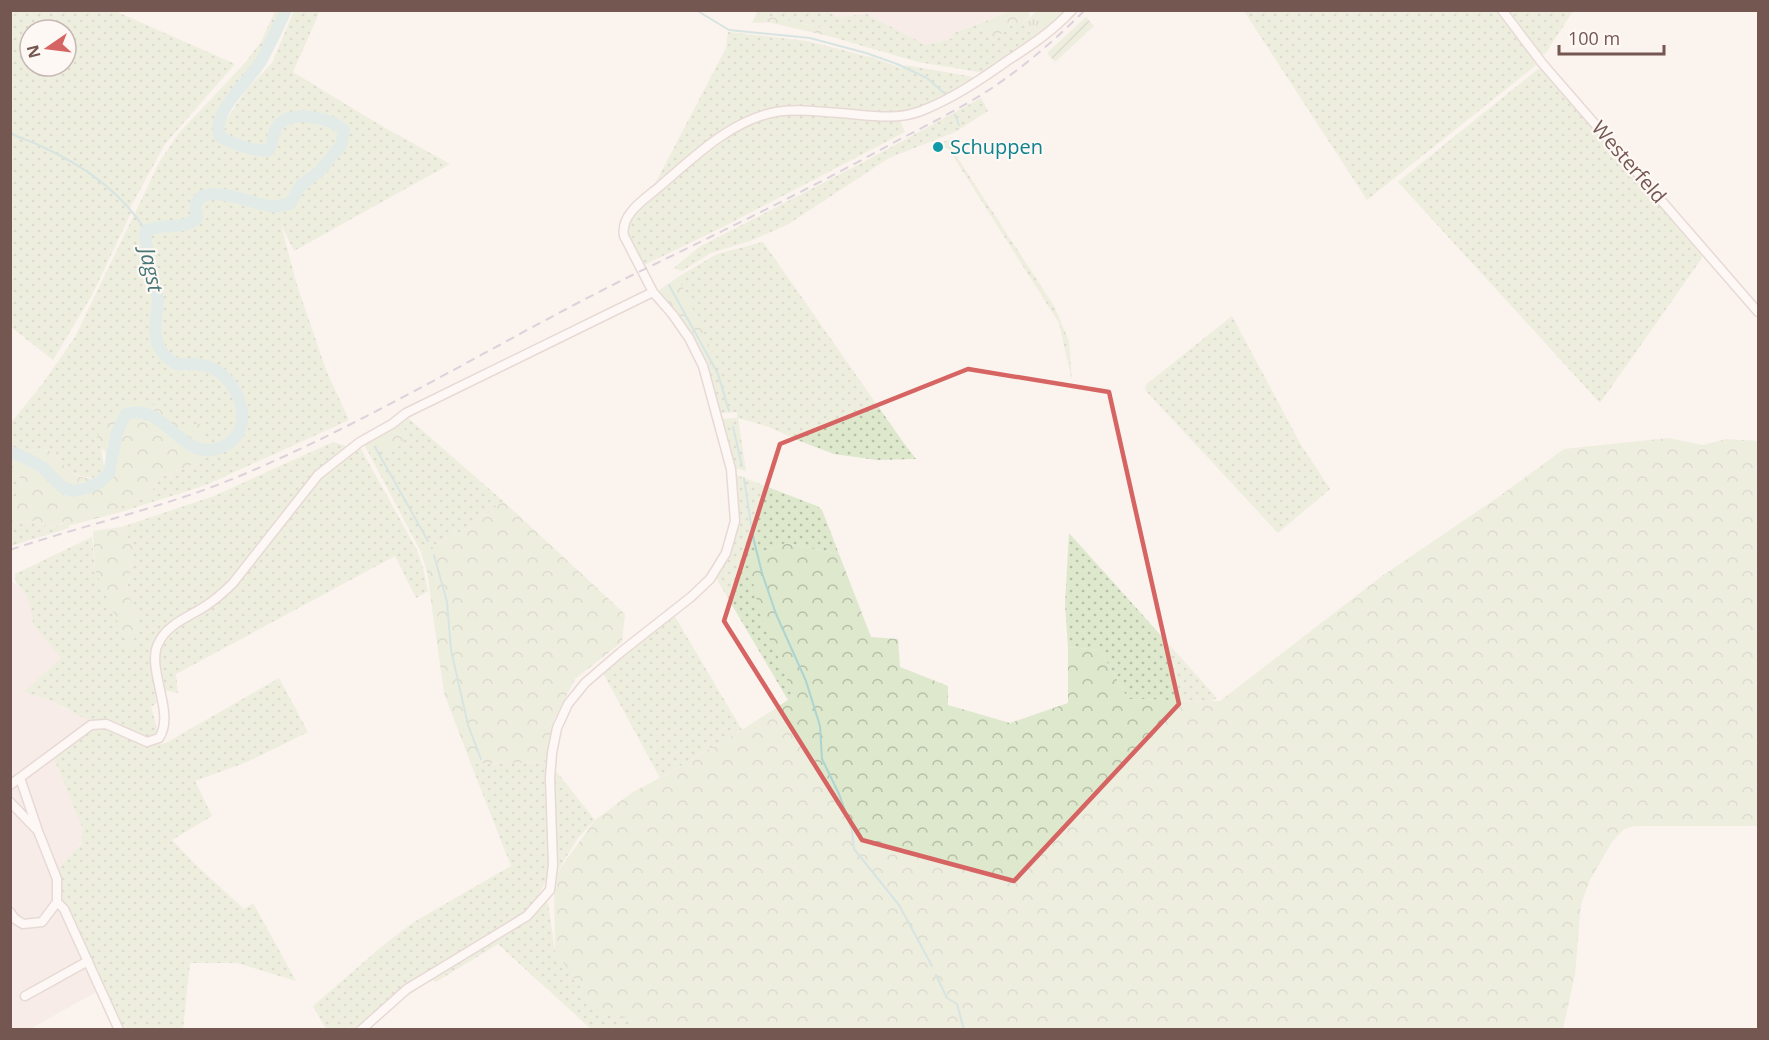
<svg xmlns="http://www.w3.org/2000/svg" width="1769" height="1040" viewBox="0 0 1769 1040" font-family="'Open Sans',sans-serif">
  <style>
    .residential { fill: #f2e4dd }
    .grass { fill: url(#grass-dots); fill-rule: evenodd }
    .forest { fill: url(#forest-crowns) }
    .park { fill: url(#park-tufts) }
    .garden { fill: url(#garden-furrows) }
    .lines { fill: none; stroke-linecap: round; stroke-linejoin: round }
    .stream { stroke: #abd4d2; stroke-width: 2 }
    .river { stroke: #c3e3e1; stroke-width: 12 }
    .minor-casing { stroke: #cfbcb6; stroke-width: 11 }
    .minor { stroke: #fff; stroke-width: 8 }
    .rail { stroke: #b4acc5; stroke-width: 2; stroke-dasharray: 9 6; stroke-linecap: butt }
    .marked { fill: none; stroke: #d66462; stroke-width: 4.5; stroke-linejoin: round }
    .culture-dot { fill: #0f9aa8; stroke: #fef8f4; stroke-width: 2 }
    .labels { text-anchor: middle; stroke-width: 4.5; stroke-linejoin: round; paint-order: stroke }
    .culture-label { font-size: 20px; fill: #0d838f; stroke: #fef8f4; text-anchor: start }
    .street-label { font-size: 20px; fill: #755752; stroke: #fef8f4 }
    .water-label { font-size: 21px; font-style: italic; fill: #467776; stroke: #fef8f4 }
  </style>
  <defs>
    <pattern id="grass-dots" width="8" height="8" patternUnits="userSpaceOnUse" patternTransform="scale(1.5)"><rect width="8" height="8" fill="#dde8cd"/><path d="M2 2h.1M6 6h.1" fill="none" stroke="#b8bfa9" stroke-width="1.8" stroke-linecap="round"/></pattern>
    <pattern id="forest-crowns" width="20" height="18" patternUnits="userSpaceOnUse" patternTransform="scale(1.5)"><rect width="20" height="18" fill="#dde8cd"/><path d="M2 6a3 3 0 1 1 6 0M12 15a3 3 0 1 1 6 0" fill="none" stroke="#b8bfa9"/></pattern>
    <pattern id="park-tufts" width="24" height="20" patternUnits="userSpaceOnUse" patternTransform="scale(1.5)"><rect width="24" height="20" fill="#dde8cd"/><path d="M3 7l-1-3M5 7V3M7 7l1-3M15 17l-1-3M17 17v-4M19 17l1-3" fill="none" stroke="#b8bfa9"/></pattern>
    <pattern id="garden-furrows" width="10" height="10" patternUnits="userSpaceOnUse" patternTransform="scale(1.5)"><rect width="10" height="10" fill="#dde8cd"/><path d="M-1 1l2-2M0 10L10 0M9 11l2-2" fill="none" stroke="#b8bfa9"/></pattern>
  </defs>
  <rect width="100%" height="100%" fill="#fbf3ee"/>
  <!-- residential -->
  <path class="residential" d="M826 11H1010L953 33V38L926 45 867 14 838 17Z
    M10 580 24 591 29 602 33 613V625L61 658 25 692 50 700 63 708 98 722 92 826 61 872 100 990 28 1030 10 1029Z"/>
  <!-- grass -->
  <path class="grass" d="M758 10 826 11 838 17 867 14 926 45 953 38V33L980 23 987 28 993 41 1014 23H1023L1034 38 985 73 918 62 832 37 834 30 756 14Z
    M10 11H115L235 64 165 144 129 210 131 213 92 295 53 360 11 327ZM30 30H66V66H30Z
    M275 11H282L257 61 222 104 214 120 216 127 226 128 224 123 246 90 272 63 294 11H320L293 72 380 125 450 164 294 251 281 225 297 285 326 370 349 420 206 485 121 512V506L149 496 159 478 202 460V424H180L165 414 104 430 95 439 101 448 105 473 99 478C75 477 67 474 56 452L37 449 25 453 11 450 10 424 43 383 75 337 160 161 179 133 244 64 261 42Z
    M1244 11H1499L1537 62 1535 66 1367 200Z
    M1505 11H1573L1546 53 1541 55Z
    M728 32 807 41 874 58 901 68 905 65 974 77 944 96 923 107 898 114 802 107H780L758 114 735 123 655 184 726 48Z
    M1544 68 1703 250 1702 258 1600 403 1398 182 1538 69Z
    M981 98 988 111 955 132 889 158 787 225 750 241 711 253 682 271 674 268 699 247 873 157Z
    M787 114 899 119 905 132 723 227 642 266 626 231 628 218 649 198 745 125 763 118Z
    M949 140 952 142 959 160 1054 306 1069 341 1072 381 1059 323 948 148H944L942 142Z
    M763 242 903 442 916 459 877 460 834 454 800 441 769 427 738 418 746 471 732 467 722 419 737 418V412L721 413 678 277 717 254Z
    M1232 316 1301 445 1330 489 1278 533 1146 391 1145 386 1148 383Z
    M407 417 503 501 472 526 421 552 365 446 370 440Z
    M333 442 349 447 327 463 311 478 230 582 198 606 156 644 160 700 151 707 159 734 152 738 140 736 84 718 50 700 24 692 61 658 33 625C33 608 28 595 16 583L15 574 92 537 95 570 138 619 127 590 133 548 122 527 214 496Z
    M356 448 361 449 417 550 423 568 428 591 416 598 395 556 176 674 178 693 163 690 158 656 160 644 173 628 208 607 313 483Z
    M11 471 23 480 11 508Z
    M734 474 817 506 822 510 839 554 786 543 748 558 794 696 788 700 716 578 729 553Z
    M34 521 52 528 67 521 69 528 11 546 10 522Z
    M1069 533 1217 698 1211 701 1128 699 1100 650 1068 647 1065 604Z
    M674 615 742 730 660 778 602 671Z
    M279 678 308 732 247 762 195 781 212 816 172 840 196 865 244 909 253 903 296 981 237 963H190L183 1029H121L60 899 58 869 81 844 83 829 53 756C62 749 82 730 92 727 118 721 135 749 166 743Z
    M555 752 556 771 595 820 578 838 554 877 553 769Z
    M546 762 549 862 546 880 535 903 517 919 421 975 398 992 357 1029H326L313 1006 386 943 414 922 511 866 471 764Z
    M545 901 548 903 555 951 628 1018 637 1029H591L498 944 436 982 432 980C417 989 378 1014 371 1029L368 1030 372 1023 405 994Z"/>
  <!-- forest -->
  <path class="forest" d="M1010 11H1028L1030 16 1023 23H1014L993 41 987 28 980 23Z
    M756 14 835 30 832 37 768 22 752 23Z
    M678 277 712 351 705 363 676 313 658 291Z
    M148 401 180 424H203V460L159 478 149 496 121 506V512L67 526 66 521 52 528 34 521 11 522V508L23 480 11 471V450L25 453 37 449 56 452C68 476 82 482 108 476L105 451 101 448 95 439 127 402Z
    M401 421 407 434 397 449 384 448 370 440Z
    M1668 438 1703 445 1726 439 1758 441V826H1634L1623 830 1612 842 1590 880 1581 904 1575 975 1563 1029H637L628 1018 599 1015 555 951 554 877 595 820 633 792 660 778 742 730 794 696 759 611 748 558 786 543 839 554 871 637 898 639 900 667 948 686V705L1010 723 1068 703V647L1100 650 1128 699 1220 701 1382 576 1497 498 1564 449Z
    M503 501 625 614 622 642 575 679 554 720 546 762 471 764 444 693 427 572 421 552 472 526Z
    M122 527 133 548 127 590 138 619 133 646 129 648 95 570 93 531Z"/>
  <!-- park -->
  <path class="park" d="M1037 11H1067L1034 38 1023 23Z"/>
  <!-- garden -->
  <path class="garden" d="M1086 17 1094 26 1055 62 1047 53Z"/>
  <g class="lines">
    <!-- stream -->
    <path class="stream" d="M696 10 729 30 810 38 866 53 897 64 927 78 944 93
      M955 115 959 125
      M10 133C22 139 34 142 45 148 86 167 122 193 146 231
      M669 285 718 374 729 411
      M733 427 742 466
      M375 447 428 541
      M744 478 753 537 762 573 776 614 806 681 820 726 822 759 839 794 852 830 854 849 899 905 932 966
      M434 555 447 602 451 650 468 725 481 759
      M936 975 947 998 957 1004 964 1030"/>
    <!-- river -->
    <path class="river" d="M10 452 22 456 42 467 62 487 73 491 87 488 100 482 109 473 117 432 126 414C167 401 182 467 224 446 257 430 240 381 212 368 200 362 188 365 176 364L164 355 157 343 155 330 158 300 145 237 146 231C162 222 183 231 197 218 197 214 195 209 196 205 202 180 254 205 271 206 277 207 283 205 290 204L301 185 319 172 341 145 344 130C331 118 292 109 278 125 272 132 274 144 268 151 253 151 234 144 220 137 211 111 249 82 261 61 270 45 278 27 286 10"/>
    <!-- minor casing -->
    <g class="minor-casing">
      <path id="minor" d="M1502 10 1542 63 1758 312
        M20 778 37 828
        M10 785 91 725 106 724 147 742 159 738C176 714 146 669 158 644 166 625 188 617 204 607 215 600 224 592 233 583L318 475 360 442 392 424 406 413 653 292
        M10 802 38 831 57 879V902L64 909 119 1030
        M10 912 15 919 23 924 42 922 57 902
        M25 996 88 961
        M361 1030 407 989 527 916 550 890 553 865 550 778 552 753 557 728 568 704 585 683 621 652 691 597 710 579 726 553 735 521 731 469 703 366 689 338 673 315 653 292 624 236C620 214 645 199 659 187 693 158 731 120 776 112 798 108 819 112 840 113 867 115 895 121 921 111 952 99 980 80 1007 61 1030 46 1053 31 1072 10"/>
    </g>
    <!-- minor -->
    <use href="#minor" class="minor"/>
    <!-- rail -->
    <path class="rail" d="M10 550C87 524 167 507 242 475 384 415 514 332 653 265 733 226 813 187 891 144 925 126 960 109 992 88 1026 65 1056 39 1085 10"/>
  </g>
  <!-- marked area -->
  <path d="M0 0H1769V1040H0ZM968 369 1109 392 1179 704 1014 881 862 840 724 621 780 444Z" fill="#fbf3ee" fill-opacity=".55" fill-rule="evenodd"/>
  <path class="marked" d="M968 369 1109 392 1179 704 1014 881 862 840 724 621 780 444Z"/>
  <!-- markers -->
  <circle class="culture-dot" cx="938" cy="147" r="6"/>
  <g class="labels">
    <!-- culture labels -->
    <g class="culture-label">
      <text x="950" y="154">Schuppen</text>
    </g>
    <!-- street labels -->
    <g class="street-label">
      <text transform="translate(1629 162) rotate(49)" y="7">Westerfeld</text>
    </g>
    <!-- water labels -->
    <g class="water-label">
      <text transform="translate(151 270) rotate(78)" y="7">Jagst</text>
    </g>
  </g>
  <!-- border -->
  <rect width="1769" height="1040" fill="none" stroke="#755752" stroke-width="24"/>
  <!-- north arrow -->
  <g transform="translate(48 48) rotate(256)"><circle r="28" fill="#fef8f4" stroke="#c7b8b3" stroke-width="1.5"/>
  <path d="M0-4.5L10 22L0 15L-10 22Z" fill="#d66462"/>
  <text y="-9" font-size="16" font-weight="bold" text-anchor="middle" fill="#755752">N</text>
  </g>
  <!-- scale -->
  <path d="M1559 45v9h105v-9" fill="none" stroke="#755752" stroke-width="3"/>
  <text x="1568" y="45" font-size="18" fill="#755752" stroke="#fef8f4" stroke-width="4.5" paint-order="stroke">100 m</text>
</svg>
